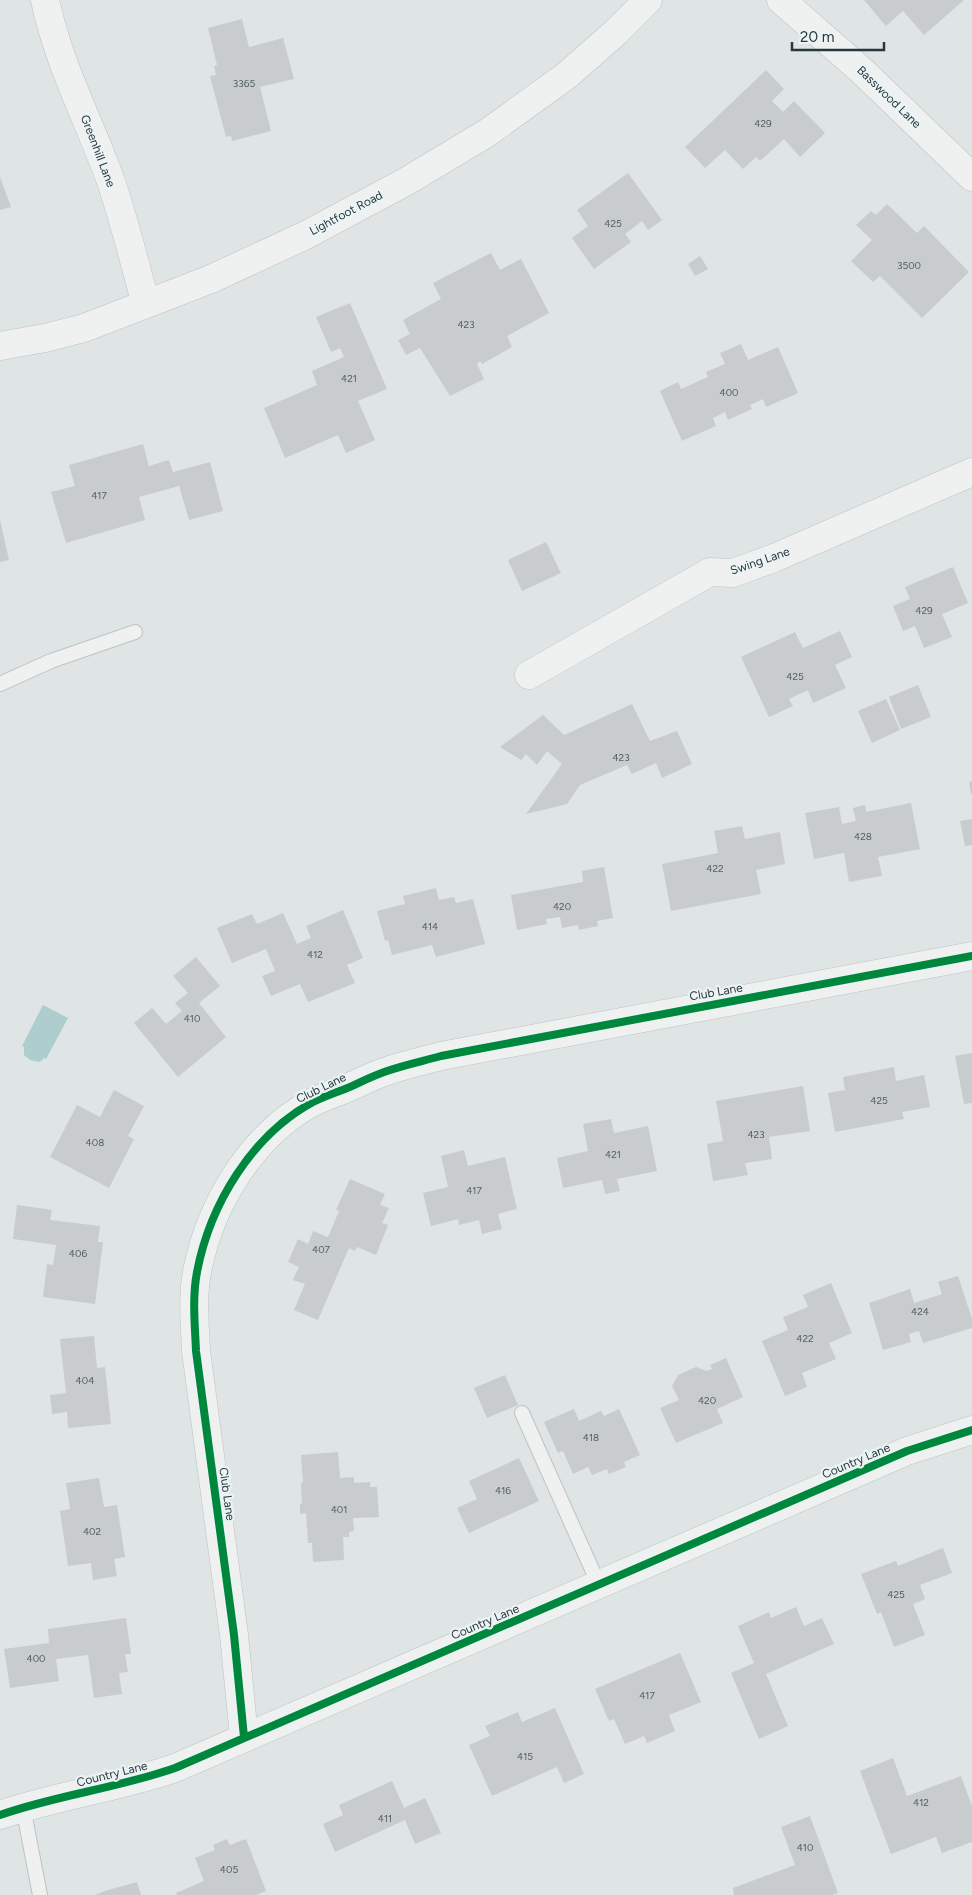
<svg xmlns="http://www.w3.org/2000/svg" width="972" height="1895" viewBox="0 0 972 1895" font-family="Figtree,sans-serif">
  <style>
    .water { fill: #aecdcf }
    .building { fill: #c8cccd }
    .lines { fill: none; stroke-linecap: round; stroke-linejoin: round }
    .lane-casing { stroke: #bec2c3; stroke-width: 16 }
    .street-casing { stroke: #bec2c3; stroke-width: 29 }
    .lane { stroke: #eff1f1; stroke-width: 14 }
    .street { stroke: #eff1f1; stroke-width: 28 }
    .cycleway-casing { stroke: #ecf3f4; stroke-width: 11 }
    .cycleway { stroke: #00873e; stroke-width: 8 }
    .labels { text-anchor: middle; stroke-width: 4.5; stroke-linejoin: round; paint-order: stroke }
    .number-label { font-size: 10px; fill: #505e62 }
    .street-label { font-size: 12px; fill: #27383d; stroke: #ecf3f4 }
  </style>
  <rect width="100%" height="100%" fill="#dfe4e5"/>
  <!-- water -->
  <path class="water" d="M43 1005 68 1018 46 1059 44 1058 40 1062 30 1060 24 1055V1047L22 1046Z"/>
  <!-- building -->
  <path class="building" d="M864 0H964L924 35 903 11 886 26Z
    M242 19 249 47 283 38 294 79 260 87 271 131 232 141 231 136 226 137 210 76 216 75 214 66 217 65 208 28Z
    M766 70 784 89 772 101 783 112 794 101 825 133 800 157 784 139 760 161 756 157 743 169 725 150 705 168 685 147Z
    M628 173 662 220 648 230 642 221 625 234 631 242 594 269 572 238 588 226 577 210Z
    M0 177 11 207 0 210Z
    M887 204 917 233 924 226 969 272 922 318 880 276 873 282 851 261 872 240 856 225 871 211 876 215Z
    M491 253 500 270 521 259 549 313 507 336 512 347 482 364 480 361 477 364 484 379 450 396 420 348 406 355 398 340 410 334 403 320 441 299 433 283Z
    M700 256 708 269 695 276 688 264Z
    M350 303 387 389 358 401 375 440 346 453 338 435 285 458 264 408 317 385 312 371 344 357 340 348 331 352 316 317Z
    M741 344 748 360 778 347 798 393 766 407 763 399 750 405 752 409 728 420 725 412 713 418 716 426 682 441 660 391 678 382 681 389 708 377 706 372 725 364 720 353Z
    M143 444 149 466 169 460 173 472 210 462 223 511 189 520 179 486 139 497 145 520 66 543 51 492 75 486 69 465Z
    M0 520 9 560 0 562Z
    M546 542 561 573 522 591 508 560Z
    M953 567 968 603 942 614 952 637 924 648 915 626 903 631 893 606 910 599 905 587Z
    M840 631 852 657 835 665 846 688 813 703 808 690 789 699 793 706 769 717 741 657 795 632 803 648Z
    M918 685 931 717 901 729 889 697Z
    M886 699 900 730 872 743 858 711Z
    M632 704 650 741 677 731 692 764 662 778 656 763 632 774 627 765 580 785 567 804 526 814 562 764 547 751 537 765 526 754 521 760 500 747 543 715 564 735Z
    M972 781V794H971L969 782Z
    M911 803 920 849 878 857 882 876 849 882 844 853 814 859 805 813 839 807 842 824 856 821 853 808 865 805 866 812Z
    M972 819V845L965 846 960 821Z
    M742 826 745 839 780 832 785 864 756 870 761 894 671 911 662 864 718 853 714 831Z
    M604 867 613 918 597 921 598 926 579 930 578 925 562 928 560 917 546 919 547 924 517 930 511 895 583 882 582 871Z
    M436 888 439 900 454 897 456 903 473 899 485 944 436 957 432 945 392 955 388 940 385 941 377 911 405 904 403 896Z
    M343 910 363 958 347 965 355 983 308 1002 300 984 271 996 262 976 275 971 266 949 232 963 217 928 252 914 257 924 283 913 297 944 311 938 306 926Z
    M196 957 220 986 199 1003 226 1037 178 1077 134 1023 152 1008 166 1024 182 1011 175 1003 188 993 173 976Z
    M972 1053V1103L964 1104 955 1056Z
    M894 1067 896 1081 924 1075 930 1107 902 1112 904 1119 835 1132 828 1093 845 1090 843 1077Z
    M803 1086 810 1131 769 1137 772 1159 745 1163 748 1175 713 1181 707 1144 723 1141 716 1101Z
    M114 1090 144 1106 128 1136 134 1139 109 1188 50 1157 77 1105 100 1117Z
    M611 1119 614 1133 648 1126 657 1171 617 1179 620 1191 605 1194 602 1180 563 1188 557 1158 588 1151 583 1124Z
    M464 1150 468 1166 505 1157 517 1209 498 1214 502 1229 482 1234 479 1220 459 1225 458 1219 431 1226 423 1193 448 1187 441 1156Z
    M350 1179 385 1194 380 1205 389 1208 382 1223 388 1225 376 1255 357 1247 355 1251 349 1248 318 1320 294 1310 305 1284 293 1280 299 1267 288 1262 298 1239 308 1244 313 1231 328 1237 339 1211 336 1210Z
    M17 1205 52 1210 50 1220 100 1226 98 1242H103L95 1304 43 1297 47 1264 53 1265 56 1245 13 1239Z
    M958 1276 972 1319V1328L923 1343 919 1331 909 1334 911 1342 883 1350 869 1303 910 1289 914 1303 942 1294 938 1282Z
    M831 1283 852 1333 829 1343 836 1359 802 1373 807 1387 785 1396 762 1341 788 1330 783 1317 808 1307 803 1295Z
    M94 1336 97 1368 105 1367 111 1424 68 1428 67 1412 52 1414 50 1395 66 1393 60 1339Z
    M726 1358 743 1397 717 1409 723 1423 676 1443 660 1408 679 1400 672 1386 678 1375 696 1367 707 1371 712 1369 710 1365Z
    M505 1375 518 1405 487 1418 474 1388Z
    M574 1409 579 1421 601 1411 604 1416 619 1409 640 1455 624 1462 626 1467 609 1474 607 1469 592 1475 588 1467 573 1474 563 1451 558 1453 544 1422Z
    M338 1452 340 1478 354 1477V1483L370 1482V1487H377L379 1517 353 1518 354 1531 349 1532V1537H343L344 1560 313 1562 312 1543H308L306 1513 300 1514V1504H302L301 1483H303L301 1455Z
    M519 1458 539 1501 469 1533 457 1508 477 1499 469 1481Z
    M99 1478 104 1507 117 1505 125 1557 114 1559 117 1576 93 1580 91 1563 68 1566 60 1511 70 1509 66 1483Z
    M943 1548 952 1573 920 1585 925 1599 913 1604 925 1635 894 1647 881 1612 877 1614 861 1574 896 1561 898 1566Z
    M796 1607 804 1626 822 1618 834 1644 766 1674 788 1726 759 1739 731 1673 754 1663 738 1626 769 1612 771 1618Z
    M126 1618 131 1654H125L128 1672 119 1673 122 1694 94 1698 88 1655 56 1659 59 1681 10 1688 4 1649 49 1643 48 1629Z
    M680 1653 701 1702 669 1715 675 1731 647 1743 644 1736 625 1744 614 1719 609 1721 595 1689Z
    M555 1708 584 1774 564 1783 557 1767 492 1796 469 1745 490 1736 485 1726 518 1712 522 1722Z
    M893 1758 907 1796 961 1776 972 1806V1842L942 1853 936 1837 891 1854 860 1771Z
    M392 1781 404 1808 425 1798 441 1833 415 1844 405 1820 335 1852 323 1824 343 1815 339 1805Z
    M810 1816 838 1893 832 1895H734L733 1888 795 1865 781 1827Z
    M227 1839 230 1845 246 1839 266 1891 256 1895H177L176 1893 204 1881 195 1858 215 1850 213 1845Z
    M137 1882 141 1895H95L108 1890Z"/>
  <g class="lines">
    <!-- lane casing -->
    <g class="lane-casing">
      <path id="lane" d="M0 684 51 661 135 632
        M522 1413 599 1585
        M23 1807 40 1895"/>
    </g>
    <!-- street casing -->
    <g class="street-casing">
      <path id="street" d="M45 0C58 62 87 117 109 176 124 218 134 262 146 304
        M781 0 861 70 972 177
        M0 346 45 338 84 328 211 279 306 235 407 181 487 133 566 76 615 33 648 0
        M529 675 710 572 733 573 774 558 972 472
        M244 1737 234 1635 196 1351C195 1326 192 1298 197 1272 210 1204 252 1135 313 1102 323 1097 334 1093 345 1089 359 1083 372 1076 387 1071 404 1065 423 1061 441 1056L972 956
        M0 1815C57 1795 118 1788 175 1768L907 1451 972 1430"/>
    </g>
    <!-- lane -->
    <use href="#lane" class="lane"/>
    <!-- street -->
    <use href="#street" class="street"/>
    <!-- cycleway casing -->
    <g class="cycleway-casing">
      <path id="cycleway" d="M244 1737 234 1635 196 1351C195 1326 192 1298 197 1272 210 1204 252 1135 313 1102 323 1097 334 1093 345 1089 359 1083 372 1076 387 1071 404 1065 423 1061 441 1056L972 956
        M0 1815C57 1795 118 1788 175 1768L907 1451 972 1430"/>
    </g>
    <!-- cycleway -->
    <use href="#cycleway" class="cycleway"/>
  </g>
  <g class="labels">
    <!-- number labels -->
    <g class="number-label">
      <text x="244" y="87">3365</text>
      <text x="763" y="127">429</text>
      <text x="613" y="227">425</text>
      <text x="909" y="269">3500</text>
      <text x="466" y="328">423</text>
      <text x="349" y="382">421</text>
      <text x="729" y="396">400</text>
      <text x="99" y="499">417</text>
      <text x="924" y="614">429</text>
      <text x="795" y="680">425</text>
      <text x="621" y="761">423</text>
      <text x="863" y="840">428</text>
      <text x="715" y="872">422</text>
      <text x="562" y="910">420</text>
      <text x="430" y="930">414</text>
      <text x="315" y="958">412</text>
      <text x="192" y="1022">410</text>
      <text x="879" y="1104">425</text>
      <text x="756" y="1138">423</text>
      <text x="95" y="1146">408</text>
      <text x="613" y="1158">421</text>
      <text x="474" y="1194">417</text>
      <text x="321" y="1253">407</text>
      <text x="78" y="1257">406</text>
      <text x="920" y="1315">424</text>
      <text x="805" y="1342">422</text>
      <text x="85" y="1384">404</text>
      <text x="707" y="1404">420</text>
      <text x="591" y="1441">418</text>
      <text x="503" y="1494">416</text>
      <text x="339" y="1513">401</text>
      <text x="92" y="1535">402</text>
      <text x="896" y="1598">425</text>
      <text x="36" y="1662">400</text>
      <text x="647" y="1699">417</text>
      <text x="525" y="1760">415</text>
      <text x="921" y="1806">412</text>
      <text x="385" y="1822">411</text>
      <text x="805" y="1851">410</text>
      <text x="229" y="1873">405</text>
    </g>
    <!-- street labels -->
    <g class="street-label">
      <text transform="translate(889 97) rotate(44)" y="4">Basswood Lane</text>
      <text transform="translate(98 151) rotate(69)" y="4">Greenhill Lane</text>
      <text transform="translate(346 213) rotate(-28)" y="4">Lightfoot Road</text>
      <text transform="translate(760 561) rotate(-19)" y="4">Swing Lane</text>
      <text transform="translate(716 992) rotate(-10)" y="4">Club Lane</text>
      <text transform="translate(321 1088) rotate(-26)" y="4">Club Lane</text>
      <text transform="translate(856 1461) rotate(-23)" y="4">Country Lane</text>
      <text transform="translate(227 1494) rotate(82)" y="4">Club Lane</text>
      <text transform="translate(485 1622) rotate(-23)" y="4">Country Lane</text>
      <text transform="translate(112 1774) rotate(-14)" y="4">Country Lane</text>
    </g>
  </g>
  <!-- scale -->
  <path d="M792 42v8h92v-8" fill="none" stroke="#27383d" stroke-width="2.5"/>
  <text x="800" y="42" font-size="15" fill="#27383d" stroke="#ecf3f4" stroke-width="4" paint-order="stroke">20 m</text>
</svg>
